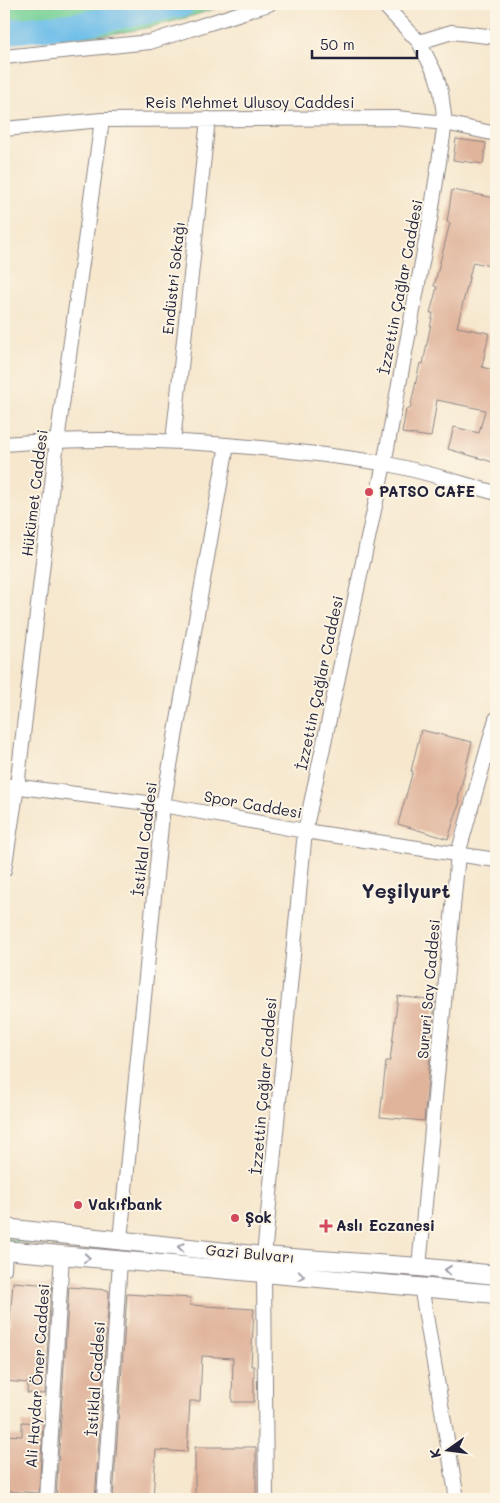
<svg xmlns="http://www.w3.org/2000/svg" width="500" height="1503" viewBox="0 0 500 1503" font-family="Mali,sans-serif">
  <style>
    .green { fill: #77d198; stroke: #4c7a6a }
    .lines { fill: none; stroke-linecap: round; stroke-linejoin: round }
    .river { stroke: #6ebee9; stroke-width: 25 }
    .building { fill: #e0b49b }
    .minor-casing { stroke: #8c8484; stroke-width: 16 }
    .major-casing { stroke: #8c8484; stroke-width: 20 }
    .minor { stroke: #fff; stroke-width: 14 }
    .major { stroke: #fff; stroke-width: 18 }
    .oneway { stroke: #9c9ca7 }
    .poi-dot { fill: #d1495b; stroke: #fcf5e5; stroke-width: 2 }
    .labels { text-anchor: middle; stroke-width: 4; stroke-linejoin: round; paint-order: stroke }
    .street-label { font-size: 15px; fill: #22223b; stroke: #fcf5e5 }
    .poi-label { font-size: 15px; font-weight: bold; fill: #22223b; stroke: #fcf5e5; text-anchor: start }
    .district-label { font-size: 20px; font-weight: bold; fill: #22223b; stroke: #fcf5e5 }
  </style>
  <rect width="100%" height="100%" fill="#fcf5e5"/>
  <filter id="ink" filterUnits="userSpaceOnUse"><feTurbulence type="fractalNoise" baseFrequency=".02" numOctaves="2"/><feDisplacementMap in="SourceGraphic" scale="10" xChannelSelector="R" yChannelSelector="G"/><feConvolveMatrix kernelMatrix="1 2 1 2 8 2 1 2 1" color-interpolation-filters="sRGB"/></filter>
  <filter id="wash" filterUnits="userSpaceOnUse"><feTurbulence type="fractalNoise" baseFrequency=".0096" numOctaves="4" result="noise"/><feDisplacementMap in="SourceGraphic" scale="20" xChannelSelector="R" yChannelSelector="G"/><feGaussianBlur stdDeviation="1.12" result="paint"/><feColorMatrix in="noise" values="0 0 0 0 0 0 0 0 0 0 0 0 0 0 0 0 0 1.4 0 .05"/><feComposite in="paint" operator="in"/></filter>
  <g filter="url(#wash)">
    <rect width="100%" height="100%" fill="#f6e7cd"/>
    <!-- green -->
    <path class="green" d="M4 4H229C197 15 163 25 130 31 88 38 46 39 4 42Z
      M4 1238 496 1282V1285L4 1241Z"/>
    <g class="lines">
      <!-- river -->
      <path class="river" d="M4 32 83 24 183 4"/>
    </g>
    <g id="blocks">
      <!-- building -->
      <path class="building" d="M456 139 486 143 483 164 453 160Z
        M452 190 496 198V241L490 266 473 262 457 327 489 333 482 367 496 371V463L448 449 454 427 479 433 485 410 437 400 431 437 402 433 406 409H410L420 363 423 364 433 313H430L437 287 434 286 450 223 447 222Z
        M421 730 472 742 458 800 460 801 448 839 398 824 413 771H411Z
        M398 996 435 1001 424 1121 380 1117 386 1061H390Z
        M13 1282 51 1285 45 1394 27 1393 28 1383 5 1381Z
        M69 1287 108 1290 109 1293 95 1499H56Z
        M127 1294 191 1298 190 1305 254 1309 251 1366H254V1402H232L233 1358 202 1356 200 1401H190L187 1452 156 1450 153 1499H113Z
        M22 1422 43 1423 39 1493 4 1491V1435L22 1436Z
        M195 1447H256V1499H195Z"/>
    </g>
  </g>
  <g filter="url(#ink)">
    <use href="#blocks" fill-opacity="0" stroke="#8c8484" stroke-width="1"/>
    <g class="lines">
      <!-- minor casing -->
      <g class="minor-casing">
        <path id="minor" d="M383 4 419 42 452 32 496 37
          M4 57 150 42 269 4
          M4 129 102 120 397 118 445 123 496 134
          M173 441 208 119
          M4 444C129 434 258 444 382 463 421 470 459 483 496 493
          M4 785 163 805 305 831 496 860
          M4 870 17 787 57 441 102 120
          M120 1240 163 805 227 445
          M264 1256 305 831 384 464 430 220 445 123 441 92 436 75 419 42
          M419 1267 458 854 496 719
          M4 1269 5 1250
          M264 1273 266 1499
          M421 1286 457 1499
          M47 1499 62 1255
          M104 1499 120 1261"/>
      </g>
      <!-- major casing -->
      <g class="major-casing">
        <path id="major" d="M4 1228 264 1256 419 1267 496 1275
          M4 1250 496 1294"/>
      </g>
      <!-- minor -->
      <use href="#minor" class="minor"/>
      <!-- major -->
      <use href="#major" class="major"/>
    </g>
    <!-- one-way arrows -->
    <defs><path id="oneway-chevron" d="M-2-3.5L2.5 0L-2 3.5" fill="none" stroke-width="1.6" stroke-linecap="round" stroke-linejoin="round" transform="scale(1.25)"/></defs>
    <g class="oneway">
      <use href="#oneway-chevron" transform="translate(181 1247) rotate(-174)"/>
      <use href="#oneway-chevron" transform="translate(87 1258) rotate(5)"/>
      <use href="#oneway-chevron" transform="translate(448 1270) rotate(-174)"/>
      <use href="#oneway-chevron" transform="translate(301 1276) rotate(5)"/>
    </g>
  </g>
  <!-- markers -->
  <g class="poi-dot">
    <circle cx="369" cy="492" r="5"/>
    <circle cx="78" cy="1205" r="5"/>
    <circle cx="235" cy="1218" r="5"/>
    <path d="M323.5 1218.5h5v5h5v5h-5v5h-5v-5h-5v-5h5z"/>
  </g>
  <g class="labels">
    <!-- street labels -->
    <g class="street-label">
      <text x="250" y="108">Reis Mehmet Ulusoy Caddesi</text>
      <text transform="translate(174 278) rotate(-84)" y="5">Endüstri Sokağı</text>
      <text transform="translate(401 287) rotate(-79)" y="5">İzzettin Çağlar Caddesi</text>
      <text transform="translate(35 493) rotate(-83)" y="5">Hükümet Caddesi</text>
      <text transform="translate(320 683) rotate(-78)" y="5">İzzettin Çağlar Caddesi</text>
      <text transform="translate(253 805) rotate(10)" y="5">Spor Caddesi</text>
      <text transform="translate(145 839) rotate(-83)" y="5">İstiklal Caddesi</text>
      <text transform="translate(429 989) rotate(-85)" y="5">Sururi Say Caddesi</text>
      <text transform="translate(264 1086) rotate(-85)" y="5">İzzettin Çağlar Caddesi</text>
      <text transform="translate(250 1254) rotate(5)" y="5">Gazi Bulvarı</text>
      <text transform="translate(38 1376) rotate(-86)" y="5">Ali Haydar Öner Caddesi</text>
      <text transform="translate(96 1379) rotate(-86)" y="5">İstiklal Caddesi</text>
    </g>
    <!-- poi labels -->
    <g class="poi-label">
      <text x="379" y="497">PATSO CAFE</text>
      <text x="88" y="1210">Vakıfbank</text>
      <text x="245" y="1223">Şok</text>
      <text x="336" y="1231">Aslı Eczanesi</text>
    </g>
    <!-- district labels -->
    <g class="district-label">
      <text x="406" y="898">Yeşilyurt</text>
    </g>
  </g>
  <!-- margin -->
  <rect width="500" height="1503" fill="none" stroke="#fcf5e5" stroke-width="20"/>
  <!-- north arrow -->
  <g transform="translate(448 1450) rotate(256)" stroke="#fcf5e5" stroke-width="4" paint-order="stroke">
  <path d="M0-4L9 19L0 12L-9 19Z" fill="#22223b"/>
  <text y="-8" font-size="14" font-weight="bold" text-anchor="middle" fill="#22223b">K</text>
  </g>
  <!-- scale -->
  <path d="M312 50v8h105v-8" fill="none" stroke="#22223b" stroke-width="2.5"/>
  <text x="320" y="50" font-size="15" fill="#22223b" stroke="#fcf5e5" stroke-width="4" paint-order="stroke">50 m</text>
</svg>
